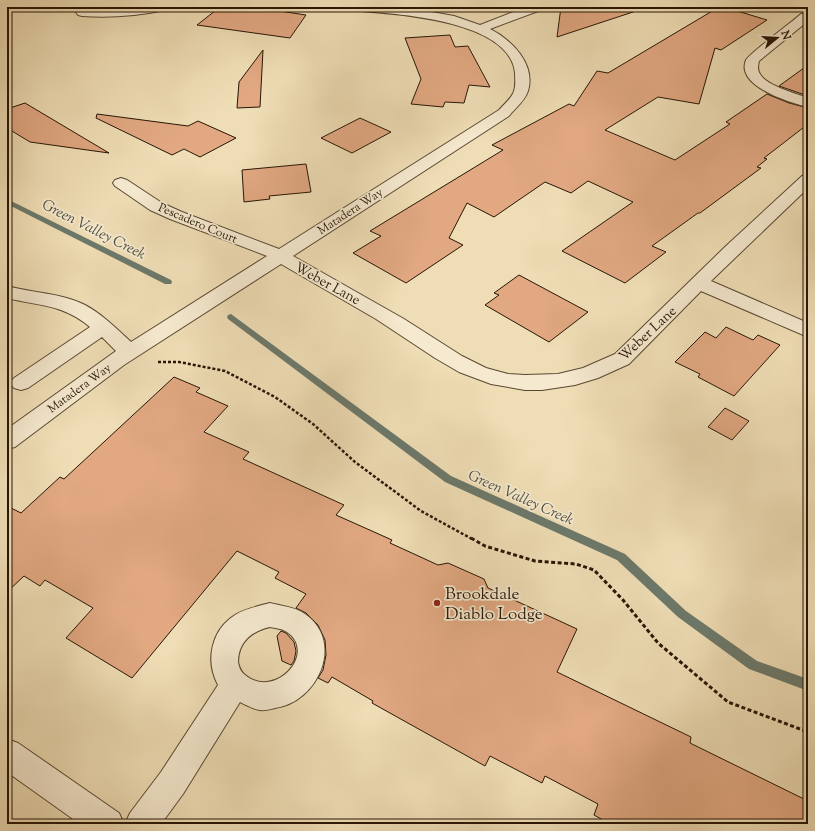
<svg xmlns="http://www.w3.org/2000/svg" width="815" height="831" viewBox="0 0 815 831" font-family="'Sorts Mill Goudy',serif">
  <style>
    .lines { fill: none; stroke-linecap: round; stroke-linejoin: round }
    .stream { fill: #6c796b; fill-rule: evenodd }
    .building { fill: #e1a882; stroke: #271606 }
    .minor-casing { stroke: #594832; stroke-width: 2 }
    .path-far1 { stroke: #271606; stroke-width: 2.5; stroke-dasharray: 3 2; stroke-linecap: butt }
    .path { stroke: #271606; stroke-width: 3; stroke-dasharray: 4 2.5; stroke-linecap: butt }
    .minor { fill: #f5e9cf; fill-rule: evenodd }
    .poi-dot { fill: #8f2418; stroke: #f5e9cf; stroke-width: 1.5 }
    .labels { text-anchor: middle; stroke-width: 3.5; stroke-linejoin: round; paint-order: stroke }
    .far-street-label { font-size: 12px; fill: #271606; stroke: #f5e9cf }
    .street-label { font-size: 14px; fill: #271606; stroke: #f5e9cf }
    .water-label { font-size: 15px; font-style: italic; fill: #4f5041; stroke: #f5e9cf }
    .near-poi-label { font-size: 17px; fill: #271606; stroke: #f5e9cf; text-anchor: start }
  </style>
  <rect width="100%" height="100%" fill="#efddb5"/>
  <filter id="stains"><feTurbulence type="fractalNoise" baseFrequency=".005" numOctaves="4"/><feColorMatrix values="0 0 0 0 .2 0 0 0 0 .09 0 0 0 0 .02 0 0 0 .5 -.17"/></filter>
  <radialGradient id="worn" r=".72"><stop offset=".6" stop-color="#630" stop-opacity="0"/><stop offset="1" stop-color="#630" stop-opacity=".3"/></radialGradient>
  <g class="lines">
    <!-- stream -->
    <path class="stream" d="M7 199 171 280 172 282 171 284H165L7 204Z
      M231 314 451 476 625 554 686 611 757 661 808 679V691L749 669 678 617 617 560 445 482 228 319 227 317 228 315Z"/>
  </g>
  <!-- building -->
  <path class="building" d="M220 7H239L264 10 266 9 306 15 290 38 197 25Z
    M561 7H635L636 11 557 37Z
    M719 7H724L767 20 721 50 715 48 699 104 658 97 605 130 675 160 730 124 726 122 767 94 789 103 808 108V124L764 158 767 159 757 167 761 168 700 213H698L652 246 666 252 625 283 562 251 633 202 588 181 571 193 545 182 494 217 467 203 449 238 463 245 406 283 353 253 381 236 370 231 503 150 492 145 569 104 574 106 597 71 608 73Z
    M450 35 455 47 468 46 490 87 469 85 464 103 445 102 443 107 411 104 421 79 405 38Z
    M263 50 260 107 237 108 239 82Z
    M808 65V96L779 86Z
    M25 103 109 153 30 142 7 128V109Z
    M97 114 188 126 198 121 236 138 200 157 184 149 172 155 96 118Z
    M360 118 391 132 352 153 321 138Z
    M306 164 311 192 269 196 270 199 244 202 242 170Z
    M519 275 588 312 549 342 485 305 499 295 494 293Z
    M726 327 753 340 758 335 780 345 734 396 698 377 700 374 675 362 705 332 716 338Z
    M174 377 200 388 196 392 228 406 204 432 249 452 243 459 344 505 336 515 392 540 390 543 438 565 448 563 484 579 488 588 577 629 557 672 691 737 690 743 808 801V824H610L594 815 598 804 545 776 542 783 490 756 485 766 372 703 373 701 332 677 328 683 318 678 323 670 326 655 325 640 318 625 306 613 296 608 306 594 275 578 279 572 237 551 132 678 66 638 93 608 45 580 40 586 24 576 7 592V506L21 513 60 477 64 479Z
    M725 408 749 421 732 440 708 427Z
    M281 631 286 633 294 642 296 651 294 661 291 665 282 661 277 636Z"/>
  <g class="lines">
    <!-- minor casing -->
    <g class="minor-casing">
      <path id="minor" d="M144 7H167L165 10C137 16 110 18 82 16L78 15 76 12 78 9 82 8 112 10Z
        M355 7H399L426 11 454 16 480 25 526 7H543L541 10 490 29C512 40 536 64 528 91 525 101 515 108 509 116L293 256 404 319 462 356 486 368 508 374 525 375 558 374 583 368 615 354 726 246 802 176 808 174V188L711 281 808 323V337L701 291 629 364 598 378 575 385 542 390H525L491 384 459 372 435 358 376 319 281 264 124 365 15 447 7 449V429L116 351 102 337 28 388 21 390 14 388 10 383 14 378 90 327C63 304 39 306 7 298V286C32 293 62 293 85 305 102 314 117 329 131 342L267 256 170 219 150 210 115 186 113 183 115 180 121 178 127 180 162 203 182 212 279 249 499 110C504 104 512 98 514 91 516 85 515 79 515 73 510 21 400 14 361 11L357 10Z
        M805 13 808 14V21L759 61C758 65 757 70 760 74 767 86 795 93 808 98V107C790 103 735 86 746 60 750 53 792 22 801 14Z
        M270 603C281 606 296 607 305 614 345 642 318 702 275 708 271 709 265 711 260 710 253 709 246 705 240 702L183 794 161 824H125L130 813 161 772 218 685C205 661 211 630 235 615 245 609 258 606 270 603ZM270 627C275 628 283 629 287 632 318 653 275 700 245 675 240 671 239 667 238 662 238 642 252 631 270 627Z
        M7 739 18 743 119 813 124 824H80L7 772Z"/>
    </g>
    <!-- path-far1 -->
    <path class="path-far1" d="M158 362H179L225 371 275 397 313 424 355 462 421 511 472 539"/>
    <!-- path -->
    <path class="path" d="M471 538 485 546 535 561 576 564 594 570 623 600 658 643 728 702 808 732"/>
    <!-- minor -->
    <use href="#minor" class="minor"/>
  </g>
  <!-- markers -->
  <circle class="poi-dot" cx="437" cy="603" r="4"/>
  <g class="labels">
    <!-- far-street labels -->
    <g class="far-street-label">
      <text transform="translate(350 211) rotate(-33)" y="4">Matadera Way</text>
      <text transform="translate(198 223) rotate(23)" y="4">Pescadero Court</text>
      <text transform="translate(79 388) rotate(-36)" y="4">Matadera Way</text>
    </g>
    <!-- street labels -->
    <g class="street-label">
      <text transform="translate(328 283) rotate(29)" y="5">Weber Lane</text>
      <text transform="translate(647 333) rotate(-43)" y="5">Weber Lane</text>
    </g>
    <!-- water labels -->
    <g class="water-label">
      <text transform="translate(94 229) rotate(27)" y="5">Green Valley Creek</text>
      <text transform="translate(521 497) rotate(24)" y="5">Green Valley Creek</text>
    </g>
    <!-- near-poi labels -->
    <g class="near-poi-label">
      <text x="445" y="599">Brookdale<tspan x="445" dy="20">Diablo Lodge</tspan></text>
    </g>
  </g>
  <!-- margin -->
  <rect width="815" height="831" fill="none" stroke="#efddb5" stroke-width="24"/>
  <rect x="8" y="8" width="799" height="815" fill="none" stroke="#271606" stroke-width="2"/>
  <rect x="12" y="12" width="791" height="807" fill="none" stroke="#271606"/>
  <!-- north arrow -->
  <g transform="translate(777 38) rotate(72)" stroke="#f5e9cf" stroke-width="3" paint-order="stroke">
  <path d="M0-3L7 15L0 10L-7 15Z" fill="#271606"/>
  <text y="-6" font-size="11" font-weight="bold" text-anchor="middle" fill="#271606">N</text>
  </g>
  <rect width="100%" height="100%" filter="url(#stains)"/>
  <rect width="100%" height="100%" fill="url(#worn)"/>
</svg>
